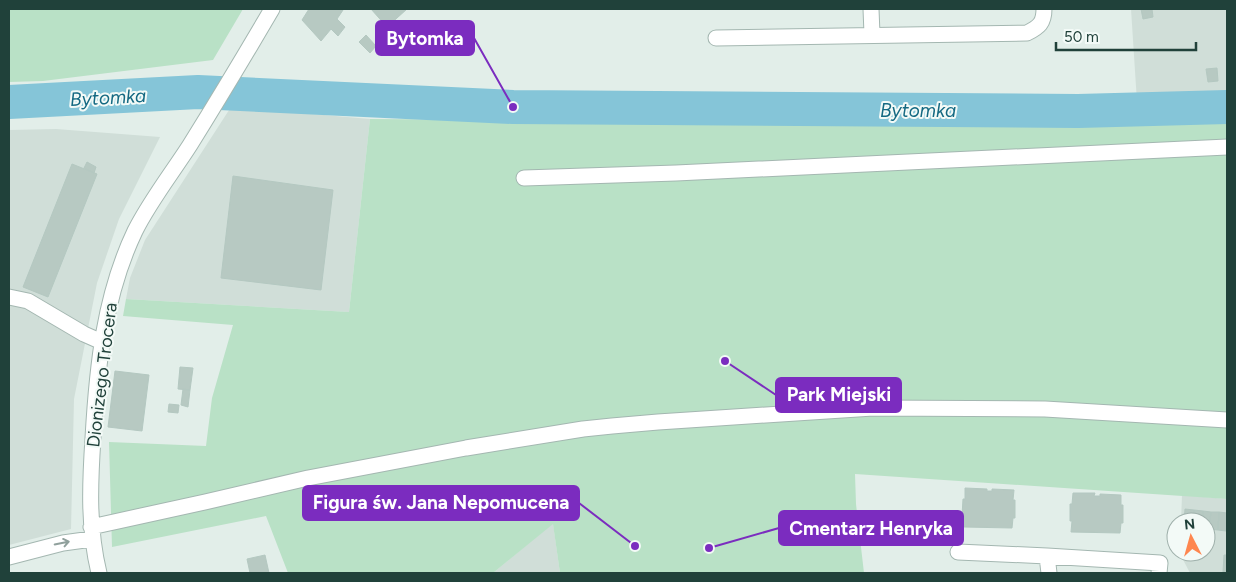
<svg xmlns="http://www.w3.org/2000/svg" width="1236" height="582" viewBox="0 0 1236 582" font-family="Figtree,sans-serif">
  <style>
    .built { fill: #d0ded8 }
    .green { fill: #b9e1c6 }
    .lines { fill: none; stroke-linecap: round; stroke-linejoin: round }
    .river { stroke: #85c5d8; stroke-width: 34 }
    .building { fill: #b7c9c2; stroke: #b4c8c1 }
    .minor-casing { stroke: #a4b7b1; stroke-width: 17 }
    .minor { stroke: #fff; stroke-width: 15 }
    .oneway { stroke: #90a09c }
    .labels { text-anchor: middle; stroke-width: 4; stroke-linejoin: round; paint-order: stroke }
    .street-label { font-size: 18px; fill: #20413a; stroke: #f3faf7 }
    .water-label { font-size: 19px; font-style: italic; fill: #146982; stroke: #f3faf7 }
    .leader { fill: none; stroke: #7b2cbf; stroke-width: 2 }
    .callout-dot { fill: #7b2cbf; stroke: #f3faf7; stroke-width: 2 }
    .callout { fill: #7b2cbf; stroke: #7b2cbf; stroke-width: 2 }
    .callout-label { font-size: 19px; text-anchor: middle; font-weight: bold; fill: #fff }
  </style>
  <rect width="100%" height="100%" fill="#e2eee9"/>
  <!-- built -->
  <path class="built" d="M1131 9H1227V98L1137 102Z
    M231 107 370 119 349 312 126 299 130 278 145 240Z
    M56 129 160 137 119 219 97 283 74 399 71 529 9 545V130Z
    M1182 495 1227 499V573H1190L1179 552H1206V522H1181Z
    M553 523 560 573H493Z"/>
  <!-- green -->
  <path class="green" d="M9 9H243L213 60 43 81 9 82Z
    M1227 118V499L855 474 856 504 864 573H560L553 524 493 573H288L266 516 112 547 109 442 206 446 212 398 233 325 123 316 126 299 349 312 370 119 843 122H1131Z"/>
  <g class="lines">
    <!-- river -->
    <path class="river" d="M9 102 198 92 513 107 1078 111 1227 107"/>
  </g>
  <!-- building -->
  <path class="building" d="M309 9H343V10L337 19 345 27 338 36 331 29 321 41 302 20Z
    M371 9H407L387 27Z
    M1141 9H1152L1153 17 1143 19Z
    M366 35 376 46 370 53 359 42Z
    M1217 68 1218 81 1208 82 1206 69Z
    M87 162 96 167 94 173 84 168Z
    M72 164 97 174 48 297 23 287Z
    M233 176 333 190 321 290 221 278Z
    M180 367 193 368 190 390 178 389Z
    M115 371 149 375 142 431 108 427Z
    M183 389 190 390 188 407 181 405Z
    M169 404 179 405 178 413 168 412Z
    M965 488 987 489V491H992V489L1014 490 1013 500H1015V518H1013L1012 528 964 527V516H962L963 499H965Z
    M1073 493H1095L1094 496H1100V494L1121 495V505H1123V523H1121L1120 533 1071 532 1072 521H1070V504H1072Z
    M1185 509 1194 510 1193 522H1184Z
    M1194 510 1203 511 1202 522H1193Z
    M1203 511 1211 512 1209 529H1206V522H1202Z
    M1211 512H1219L1218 530 1209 529Z
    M1219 512 1227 513 1226 531 1218 530Z
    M265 555 269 573H250L247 559Z
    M1224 555H1227V573L1223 572Z"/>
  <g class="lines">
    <!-- minor casing -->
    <g class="minor-casing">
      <path id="minor" d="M871 9 872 34
        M716 38 1027 33C1039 27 1044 23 1044 9
        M524 178 676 173 1227 147
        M9 297 28 301 84 334 102 342
        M91 527 205 502 308 478 466 448 583 429 612 426 658 422 873 408 1045 409 1227 420
        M958 552 1047 556 1049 573
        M1047 556 1160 563 1159 573
        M9 557 63 543 92 539
        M99 573C88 528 90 483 93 438 97 367 104 296 135 231 150 201 172 173 190 145 218 100 245 55 272 9"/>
    </g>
    <!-- minor -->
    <use href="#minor" class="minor"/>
  </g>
  <!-- one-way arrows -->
  <defs><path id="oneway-shaft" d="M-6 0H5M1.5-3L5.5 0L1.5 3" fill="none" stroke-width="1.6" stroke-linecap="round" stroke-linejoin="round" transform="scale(1.25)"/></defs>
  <use class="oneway" href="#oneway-shaft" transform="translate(62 543) rotate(-11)"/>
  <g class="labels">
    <!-- street labels -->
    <g class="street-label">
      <text transform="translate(102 375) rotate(-83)" y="6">Dionizego Trocera</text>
    </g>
    <!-- water labels -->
    <g class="water-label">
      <text transform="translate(108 97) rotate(-3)" y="7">Bytomka</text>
      <text x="918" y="117">Bytomka</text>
    </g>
  </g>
  <!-- callouts -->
  <path class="leader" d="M513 107L474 38M725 361L776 395M635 546L579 503M709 548L779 528"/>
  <g class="callout-dot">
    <circle cx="513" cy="107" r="5"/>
    <circle cx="725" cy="361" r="5"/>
    <circle cx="635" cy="546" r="5"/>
    <circle cx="709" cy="548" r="5"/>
  </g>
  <g class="callout">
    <rect x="376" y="21" width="98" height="34" rx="5"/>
    <rect x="776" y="378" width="125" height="34" rx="5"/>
    <rect x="303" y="486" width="276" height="34" rx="5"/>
    <rect x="779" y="511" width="184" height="34" rx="5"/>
  </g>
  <g class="callout-label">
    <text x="425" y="45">Bytomka</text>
    <text x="839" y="401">Park Miejski</text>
    <text x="441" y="509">Figura św. Jana Nepomucena</text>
    <text x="871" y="535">Cmentarz Henryka</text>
  </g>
  <!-- border -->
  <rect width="1236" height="582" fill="none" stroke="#20413a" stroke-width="20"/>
  <!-- north arrow -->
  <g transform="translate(1191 537) rotate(354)"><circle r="24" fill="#f3faf7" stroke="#9fb0ab"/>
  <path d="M0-4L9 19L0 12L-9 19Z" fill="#fe864f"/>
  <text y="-8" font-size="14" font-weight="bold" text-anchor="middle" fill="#20413a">N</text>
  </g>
  <!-- scale -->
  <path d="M1056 42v8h140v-8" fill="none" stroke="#20413a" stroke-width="2.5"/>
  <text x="1064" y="42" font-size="15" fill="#20413a" stroke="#f3faf7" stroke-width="4" paint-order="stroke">50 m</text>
</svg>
